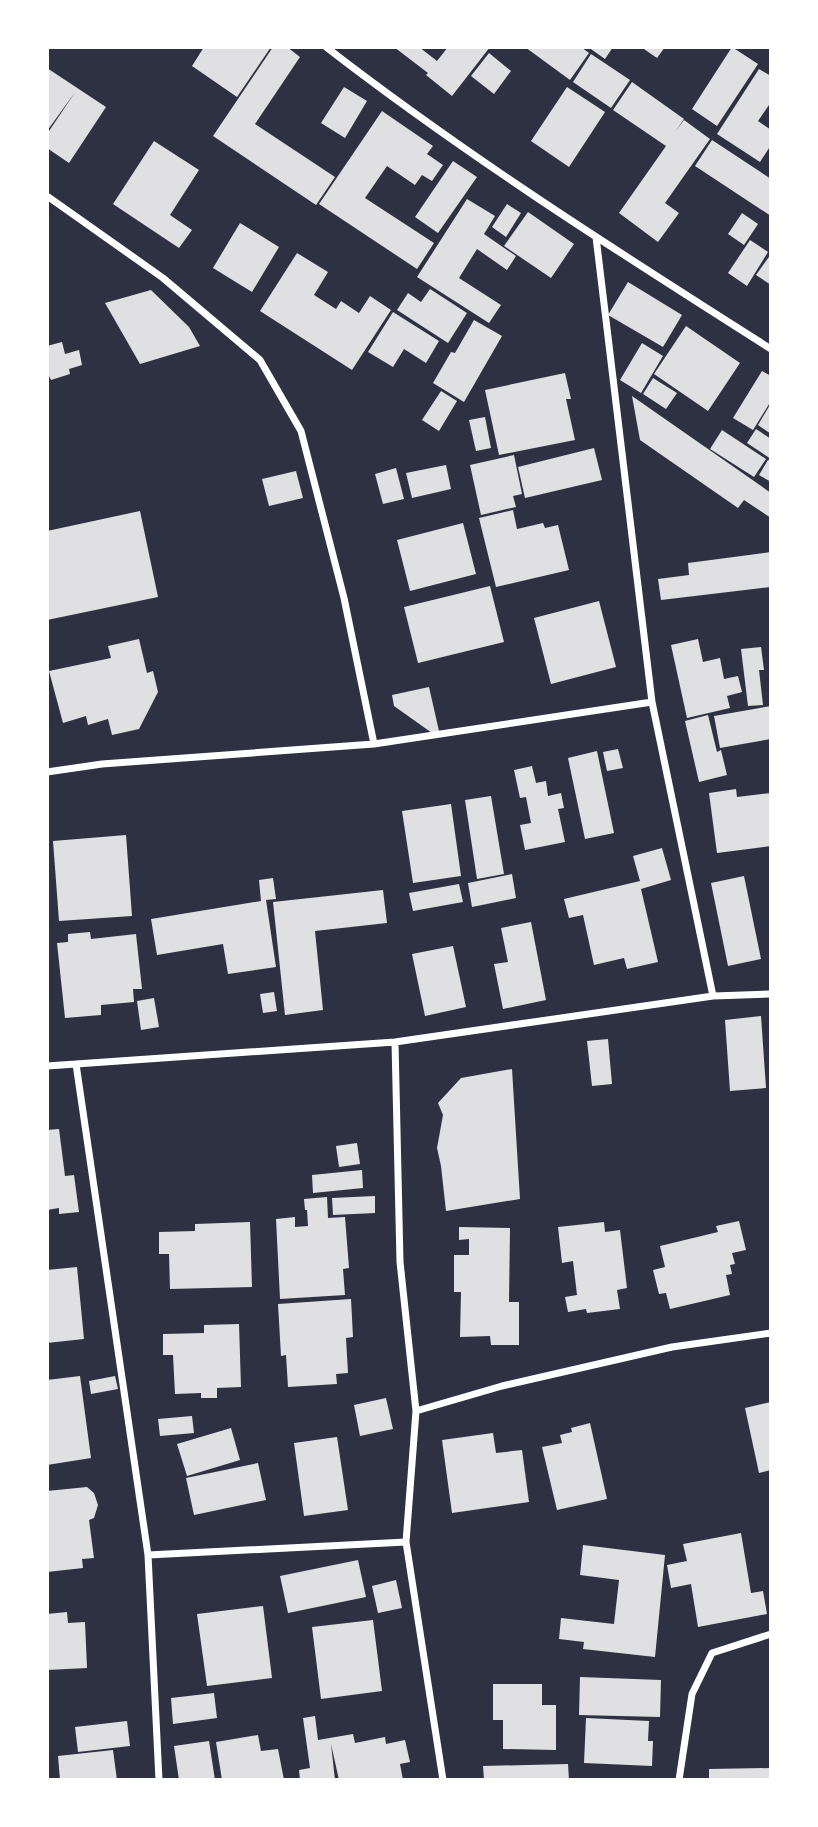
<svg xmlns="http://www.w3.org/2000/svg" width="818" height="1827" viewBox="0 0 818 1827" font-family="'Roboto Condensed',sans-serif">
  <style>
    .building { fill: #e0e0e3 }
    .lines { fill: none; stroke-linecap: round; stroke-linejoin: round }
    .minor { stroke: #fff; stroke-width: 7 }
  </style>
  <rect width="100%" height="100%" fill="#2d3142"/>
  <!-- building -->
  <path class="building" d="M204 47H271L237 97 192 66Z
    M273 47H287L300 57 255 124 335 177 316 205 213 136Z
    M394 47H419L437 61 448 47H490L452 96 426 75 428 73Z
    M525 47H581L589 53 570 80Z
    M588 47H613L605 59Z
    M641 47H665L657 58Z
    M732 47 758 64 717 126 692 109Z
    M489 53 511 71 494 94 471 76Z
    M591 54 630 80 611 108 573 82Z
    M47 68 106 107 69 163 47 148V134L76 91 47 131Z
    M759 69 771 76V102L758 121 771 130V145L760 162 717 134Z
    M632 82 684 119 675 132 684 120 710 139 665 203 679 213 658 242 619 213 666 146 613 110Z
    M344 87 367 101 345 138 321 123Z
    M567 87 605 112 569 167 531 141Z
    M382 111 433 146 427 154 443 165 432 181 422 175 415 185 387 166 365 198 434 243 417 269 319 204Z
    M712 140 771 179V216L695 166Z
    M154 141 199 170 170 215 192 230 179 248 113 204Z
    M453 161 477 177 438 233 415 217Z
    M467 199 495 216 484 234 516 256 507 270 477 249 459 278 501 305 489 323 417 277Z
    M507 204 521 213 506 237 492 227Z
    M528 212 574 244 551 278 504 246Z
    M742 213 758 224 744 245 728 234Z
    M240 223 279 247 252 292 213 268Z
    M750 240 768 252 747 286 728 273Z
    M297 253 328 272 314 295 336 309 341 301 359 313 370 296 391 310 352 370 260 311Z
    M771 254V285L756 275Z
    M628 282 682 315 663 347 608 315Z
    M430 289 467 313 448 343 397 310 408 293 421 302Z
    M151 290 189 327 200 346 140 364 105 303Z
    M393 312 439 341 426 363 404 349 393 367 368 352Z
    M474 320 502 336 464 402 433 383 451 352 455 353Z
    M686 326 740 363 708 411 654 374Z
    M62 342 65 354 79 350 82 365 69 369 70 374 51 380 47 372V346Z
    M642 343 663 356 641 393 620 380Z
    M762 371 771 376V401L753 430 733 418Z
    M565 373 571 399H566L575 440 499 455 485 390Z
    M653 378 677 393 666 409 643 394Z
    M441 391 457 401 439 431 422 420Z
    M632 396 771 493V518L744 500 738 508 640 440Z
    M771 403V434L758 425Z
    M485 417 491 448 476 451 469 420Z
    M756 429 771 439V459L747 443Z
    M722 430 766 459 754 477 710 449Z
    M594 448 602 480 525 498 518 467Z
    M514 455 522 494 513 496 516 507 481 515 470 465Z
    M768 460 771 461V482L759 475Z
    M446 465 451 489 412 498 406 473Z
    M396 468 404 499 383 504 375 474Z
    M296 471 303 498 269 506 262 479Z
    M513 510 517 529 543 523 545 528 558 525 569 570 496 587 479 518Z
    M140 511 158 597 47 620V531Z
    M463 523 476 574 410 591 397 540Z
    M771 552V587L661 600 658 579 689 575 688 563Z
    M490 586 504 642 418 663 404 607Z
    M599 601 616 667 551 684 534 618Z
    M139 639 147 673 153 671 158 692 139 729 112 735 108 719 88 725 86 716 63 723 49 671 111 658 108 646Z
    M698 639 703 662 720 658 724 679 738 676 742 692 727 696 730 708 687 718 671 645Z
    M761 647 764 670H759L763 705 748 706 741 649Z
    M429 687 439 731 432 733 394 706 392 695Z
    M771 706V739L720 748 714 716Z
    M708 715 717 752 721 750 727 775 699 782 685 721Z
    M618 749 623 768 607 771 603 752Z
    M597 751 614 833 585 839 568 758Z
    M532 766 536 783 546 781 548 796 561 793 564 808 558 809 565 842 525 850 520 825 531 823 526 797 520 798 514 770Z
    M736 789 737 797 771 793V846L717 853 709 793Z
    M491 796 504 874 477 879 465 800Z
    M451 804 461 876 413 883 402 811Z
    M126 835 132 916 59 921 53 841Z
    M662 848 671 880 641 889 658 962 627 969 624 958 594 965 583 915 569 918 564 899 640 881 633 856Z
    M512 874 516 898 472 907 468 883Z
    M744 876 761 959 728 966 711 883Z
    M273 878 276 899 266 900 276 967 228 974 223 944 157 955 151 919 261 901 259 880Z
    M459 884 463 902 413 911 409 893Z
    M383 890 387 923 315 931 323 1010 285 1015 273 902Z
    M531 922 546 1000 503 1009 494 964 508 962 501 928Z
    M90 932 91 939 136 934 142 989H133L134 1002 101 1005V1015L65 1018 57 943 68 942V934Z
    M453 946 466 1007 425 1016 412 954Z
    M274 992 277 1011 263 1013 260 994Z
    M154 998 159 1027 141 1030 137 1001Z
    M761 1016 766 1088 730 1091 725 1020Z
    M608 1039 612 1084 592 1086 587 1041Z
    M512 1069 520 1199 446 1211 441 1166 437 1148 443 1115 438 1103 461 1078Z
    M59 1129 65 1176 74 1175 79 1212 59 1214V1208L47 1210V1130Z
    M357 1143 360 1164 339 1167 336 1146Z
    M362 1170 363 1188 313 1193 312 1175Z
    M375 1196V1213L333 1215 332 1198Z
    M327 1197 328 1218 345 1217 349 1268 343 1269 345 1295 280 1299 276 1219 295 1217V1227L308 1226 307 1210H305L304 1199Z
    M739 1221 746 1250 732 1253 735 1264 730 1265 732 1274 726 1275 730 1295 670 1309 666 1293 659 1294 653 1270 665 1267 660 1246 718 1232 716 1226Z
    M250 1222 252 1287 170 1289 169 1254H159V1232L195 1231V1224Z
    M604 1222 605 1232 620 1230 627 1288 617 1290 620 1309 587 1313 586 1309 568 1312 565 1297 577 1295 573 1261 562 1263 558 1227Z
    M459 1227 510 1228 509 1302H519V1345H491L490 1336 460 1337 461 1292H454V1255H469V1239L459 1240Z
    M77 1267 84 1339 47 1343V1270Z
    M351 1299 353 1337 346 1338 348 1373 336 1374 337 1384 288 1387 286 1355 281 1356 278 1304Z
    M239 1324 241 1387 217 1388V1398H201V1393L175 1394 173 1355H163V1334L204 1333V1325Z
    M80 1376 91 1458 47 1465V1380Z
    M115 1376 118 1389 91 1394 89 1381Z
    M386 1398 393 1429 360 1436 354 1405Z
    M771 1402V1470L759 1473 745 1408Z
    M192 1416 194 1433 160 1436 158 1419Z
    M590 1423 607 1499 557 1510 542 1447 562 1443 560 1435 572 1432 571 1428Z
    M231 1428 240 1460 187 1476 177 1444Z
    M493 1433 496 1453 522 1450 529 1502 452 1513 442 1440Z
    M337 1437 348 1510 304 1516 294 1443Z
    M258 1463 266 1500 194 1515 186 1478Z
    M87 1487 94 1493 98 1505 94 1518 89 1520 94 1558 82 1559 83 1568 47 1572V1491Z
    M741 1533 751 1593 763 1591 767 1614 698 1627 691 1584 671 1588 667 1565 687 1561 683 1544Z
    M583 1545 665 1555 655 1657 583 1649 584 1642 559 1639 561 1618 614 1624 619 1580 580 1575Z
    M358 1560 366 1597 288 1613 280 1576Z
    M396 1580 402 1608 378 1613 372 1586Z
    M263 1606 272 1678 207 1686 197 1614Z
    M67 1612 68 1623 85 1622 87 1668 47 1670V1614Z
    M373 1620 382 1691 321 1699 312 1627Z
    M580 1677 661 1680 660 1717 579 1715Z
    M493 1684H542V1705H556V1750L503 1749V1720H493Z
    M214 1693 217 1718 173 1724 171 1698Z
    M315 1716 318 1740 353 1734 355 1743 385 1737 386 1744 405 1740 410 1762 400 1764 403 1780H339L331 1744 335 1780H300L299 1770 310 1768 303 1718Z
    M586 1718 649 1721 648 1741H653L652 1766 584 1763Z
    M127 1721 130 1746 78 1752 75 1727Z
    M258 1735 261 1751 278 1749 284 1780H222L216 1742Z
    M209 1741 215 1780H179L174 1746Z
    M113 1750 117 1780H60L58 1756Z
    M568 1764 569 1780H484L483 1766Z
    M771 1768V1780H709V1769Z"/>
  <g class="lines">
    <!-- minor -->
    <path class="minor" d="M326 47C468 157 620 253 771 349
      M47 196 163 278 260 360 301 431 344 598 374 744
      M596 237 652 702 713 996
      M47 772 102 764 374 744 652 702
      M395 1042 400 1262 416 1411 406 1542 443 1780
      M76 1064 148 1555 159 1780
      M47 1066 395 1042 713 996 771 994
      M416 1411 502 1386 672 1347 771 1333
      M148 1555 406 1542
      M679 1780 692 1694 712 1653 771 1634"/>
  </g>
  <!-- border -->
  <rect width="818" height="1827" fill="none" stroke="#ffffff" stroke-width="98"/>
</svg>
